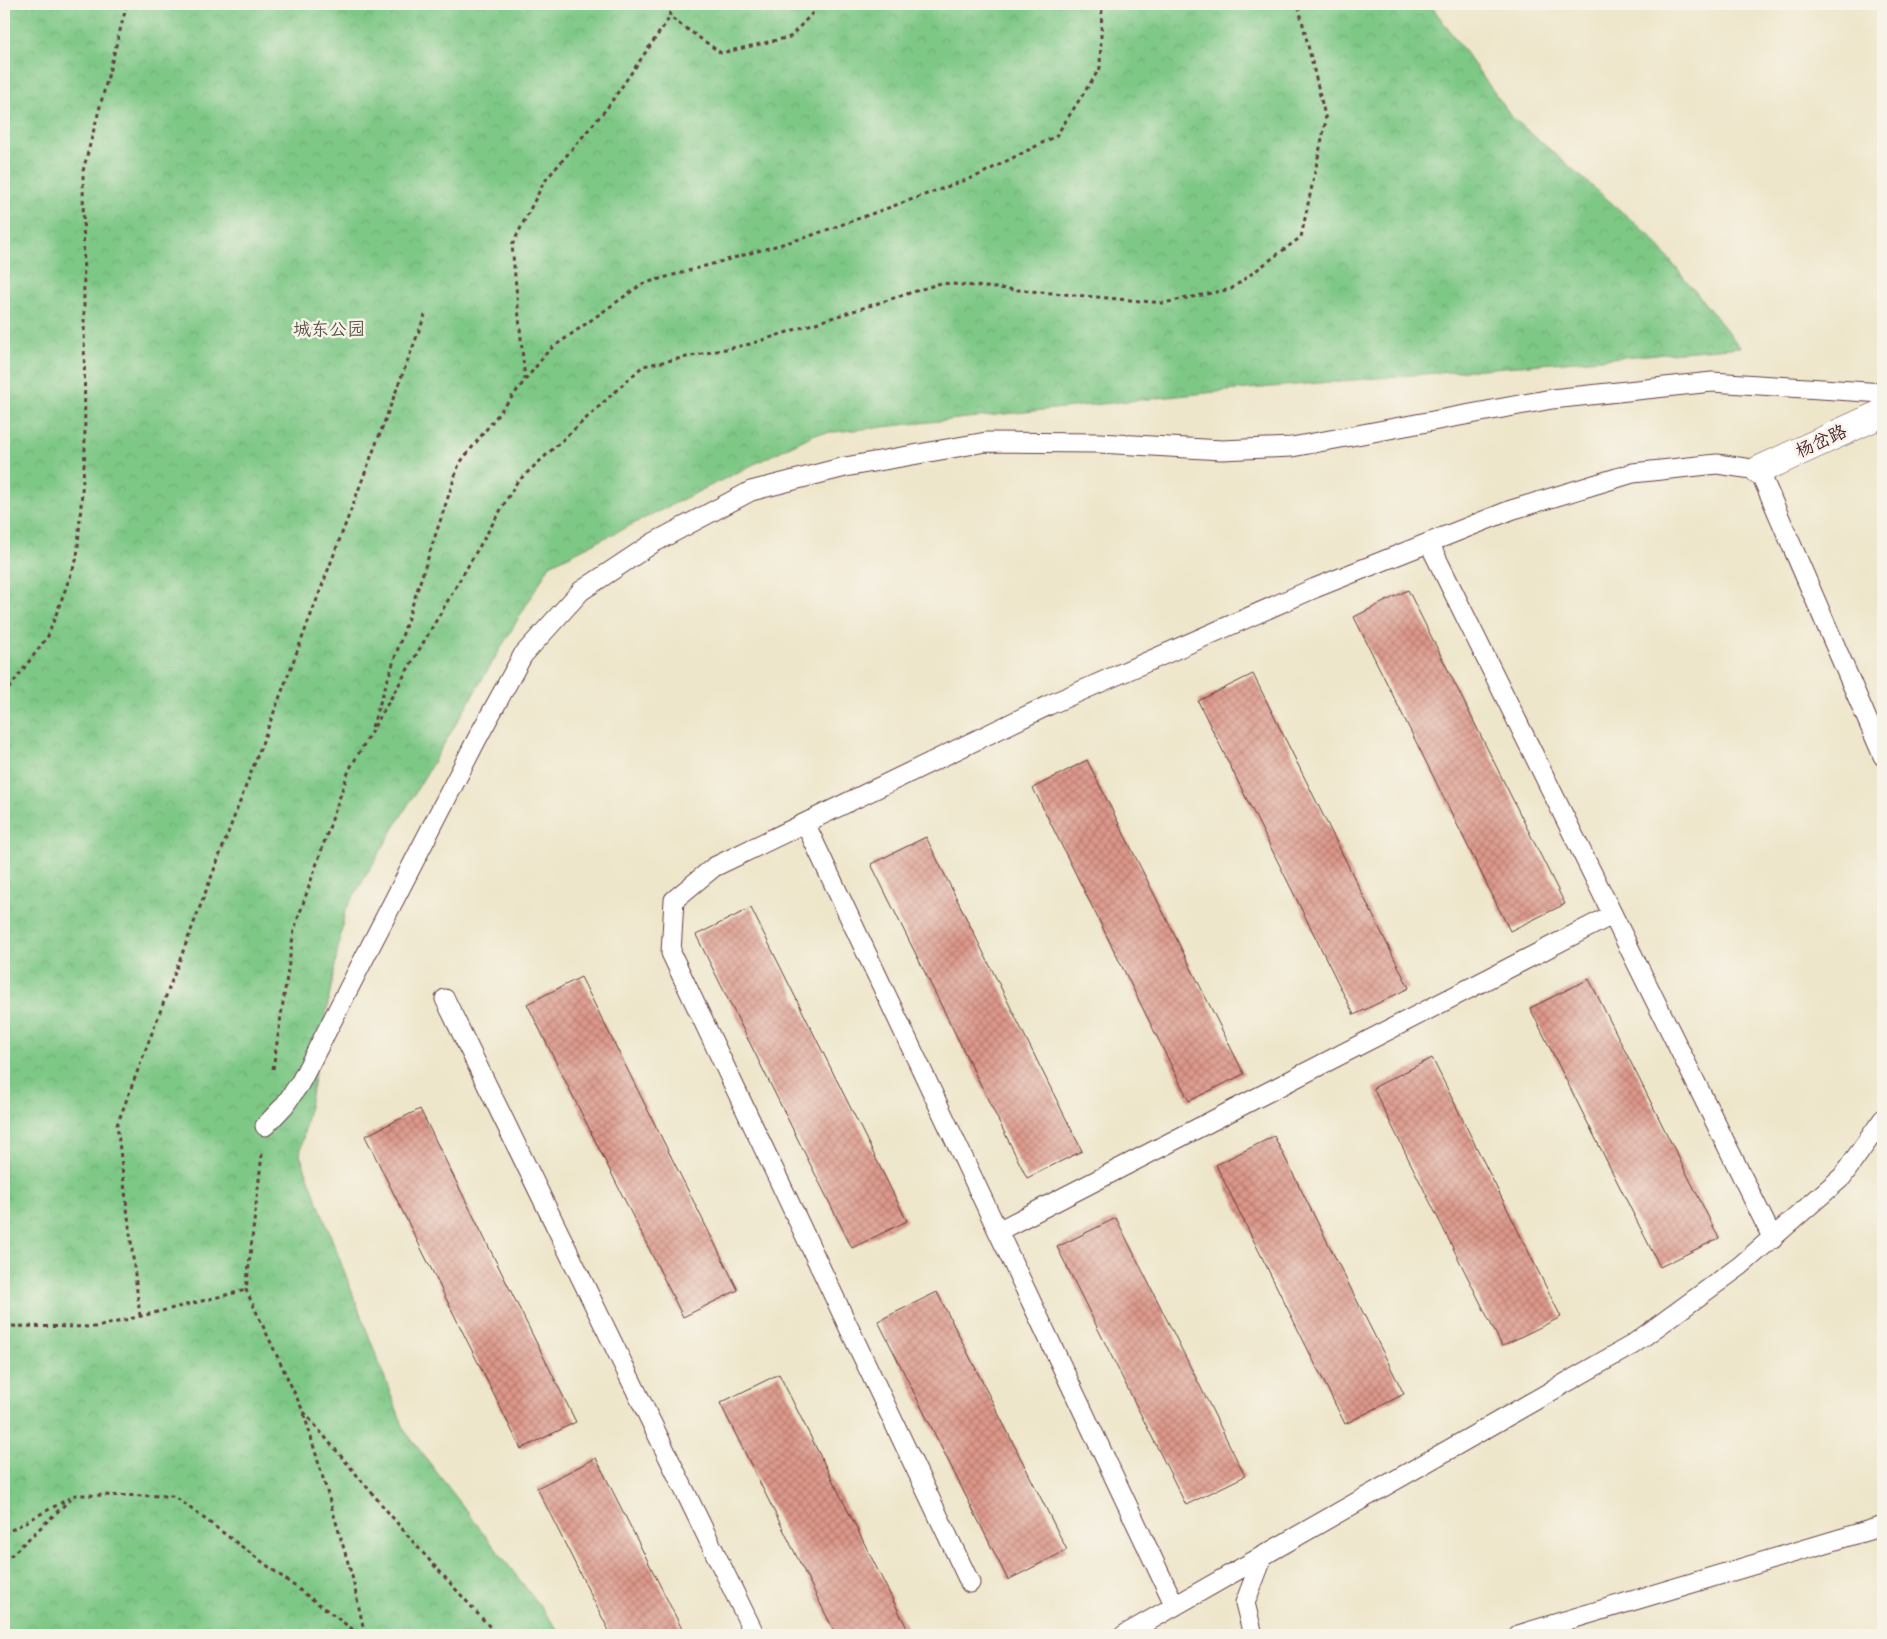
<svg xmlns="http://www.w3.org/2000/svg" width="1887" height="1639" viewBox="0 0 1887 1639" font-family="Caveat,'LXGW WenKai TC',sans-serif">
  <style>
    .park { fill: url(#park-crowns); stroke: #647458 }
    .building { fill: url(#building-cross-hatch) }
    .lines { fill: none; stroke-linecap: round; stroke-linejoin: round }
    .lane-casing { stroke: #633d43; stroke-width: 21 }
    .secondary-casing { stroke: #633d43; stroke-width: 29 }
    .path { stroke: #633d43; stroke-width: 3; stroke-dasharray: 4 4; stroke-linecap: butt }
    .lane { stroke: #fff; stroke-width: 19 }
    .secondary { stroke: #fff; stroke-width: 28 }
    .labels { text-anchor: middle; stroke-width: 5; stroke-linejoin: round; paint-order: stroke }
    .park-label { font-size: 18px; fill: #5a5246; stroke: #f7f3e8 }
    .street-label { font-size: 18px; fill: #4a1f2b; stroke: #f7f3e8 }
  </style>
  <defs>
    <pattern id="park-crowns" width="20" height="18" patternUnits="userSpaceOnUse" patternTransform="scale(1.25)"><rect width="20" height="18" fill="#7ec886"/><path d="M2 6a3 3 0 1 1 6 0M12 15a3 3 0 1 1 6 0" fill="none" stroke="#6eab74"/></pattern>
    <pattern id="building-cross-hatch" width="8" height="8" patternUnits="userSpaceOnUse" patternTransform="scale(1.25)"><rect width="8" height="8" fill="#dd988a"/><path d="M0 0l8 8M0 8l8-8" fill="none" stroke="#b57b71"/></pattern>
  </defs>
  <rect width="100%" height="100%" fill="#f7f3e8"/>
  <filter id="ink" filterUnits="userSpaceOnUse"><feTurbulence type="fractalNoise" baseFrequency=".02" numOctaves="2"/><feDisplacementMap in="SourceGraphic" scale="10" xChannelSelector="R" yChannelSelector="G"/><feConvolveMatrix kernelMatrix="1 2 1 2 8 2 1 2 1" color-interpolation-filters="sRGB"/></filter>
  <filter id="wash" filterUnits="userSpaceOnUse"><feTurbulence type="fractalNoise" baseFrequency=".0096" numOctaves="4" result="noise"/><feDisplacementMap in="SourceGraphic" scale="20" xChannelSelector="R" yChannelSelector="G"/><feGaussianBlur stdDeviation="1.12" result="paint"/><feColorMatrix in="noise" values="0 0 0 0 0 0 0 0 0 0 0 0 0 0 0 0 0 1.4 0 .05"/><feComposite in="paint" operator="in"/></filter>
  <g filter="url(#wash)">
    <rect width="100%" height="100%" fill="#eee6ca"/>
    <!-- park -->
    <path class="park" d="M4 4H1430L1512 117 1651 237 1740 347 1225 391 815 434 550 565 345 911 300 1155 405 1431 562 1635H4Z"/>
    <g id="blocks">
      <!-- building -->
      <path class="building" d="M1408 590 1565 904 1510 931 1354 617Z
        M1253 674 1409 988 1354 1015 1198 701Z
        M1087 760 1244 1074 1189 1101 1033 788Z
        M926 837 1082 1151 1027 1178 871 864Z
        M751 908 907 1221 852 1248 696 935Z
        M581 977 738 1290 683 1317 527 1004Z
        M1589 979 1719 1238 1660 1267 1530 1008Z
        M1432 1058 1561 1317 1502 1346 1373 1088Z
        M420 1109 576 1422 521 1449 365 1136Z
        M1274 1136 1404 1394 1345 1424 1216 1165Z
        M1116 1218 1245 1476 1186 1505 1057 1247Z
        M937 1292 1067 1550 1008 1580 878 1321Z
        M779 1374 909 1632 903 1635H836L720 1403Z
        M596 1458 685 1635H611L537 1488Z"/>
    </g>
  </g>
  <g filter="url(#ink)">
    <use href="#blocks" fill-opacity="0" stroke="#633d43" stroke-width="1"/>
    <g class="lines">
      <!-- lane casing -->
      <g class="lane-casing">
        <path id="lane" d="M1429 543 1773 1239
          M805 823 1175 1606
          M445 999 755 1635
          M265 1126 284 1106 300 1083 478 737 523 655 581 591 653 543 751 491 845 467 986 442 1099 443 1222 450 1292 447 1552 399 1712 382 1883 393
          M998 1231 1612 915
          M970 1583 671 953 674 900 714 867 1049 705 1315 588 1511 510 1633 473 1717 464 1759 470 1883 756
          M1124 1635 1632 1345 1740 1266 1842 1177 1883 1119
          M1253 1635 1245 1603 1263 1556
          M1518 1635 1883 1526"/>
      </g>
      <!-- secondary casing -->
      <g class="secondary-casing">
        <path id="secondary" d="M1759 470 1883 413"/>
      </g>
      <!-- path -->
      <path class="path" d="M194 4H195
        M669 4 670 17 721 53 790 37 821 4
        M525 380 512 245 544 182 607 108 670 17
        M4 695 48 636 77 558 85 452 83 171 127 4
        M372 727 459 464 549 350 642 284 807 237 977 176 1056 136 1100 68 1102 4
        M273 1069 294 930 349 770 517 482 643 366 750 344 941 283 1163 303 1231 289 1301 237 1326 120 1298 4
        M262 1154 246 1290 303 1411 414 1543 497 1635
        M140 1316 117 1125 425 315
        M4 1326 97 1327 246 1290
        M304 1414 352 1576 365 1635
        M4 1534 70 1498
        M4 1562 75 1495 174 1496 360 1635"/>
      <!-- lane -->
      <use href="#lane" class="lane"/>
      <!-- secondary -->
      <use href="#secondary" class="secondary"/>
    </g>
  </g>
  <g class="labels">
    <!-- park labels -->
    <g class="park-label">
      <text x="329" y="335">城东公园</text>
    </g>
    <!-- street labels -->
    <g class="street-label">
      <text transform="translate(1821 441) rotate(-25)" y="6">杨岔路</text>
    </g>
  </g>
  <!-- margin -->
  <rect width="1887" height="1639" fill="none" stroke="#f7f3e8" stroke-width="20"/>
</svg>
